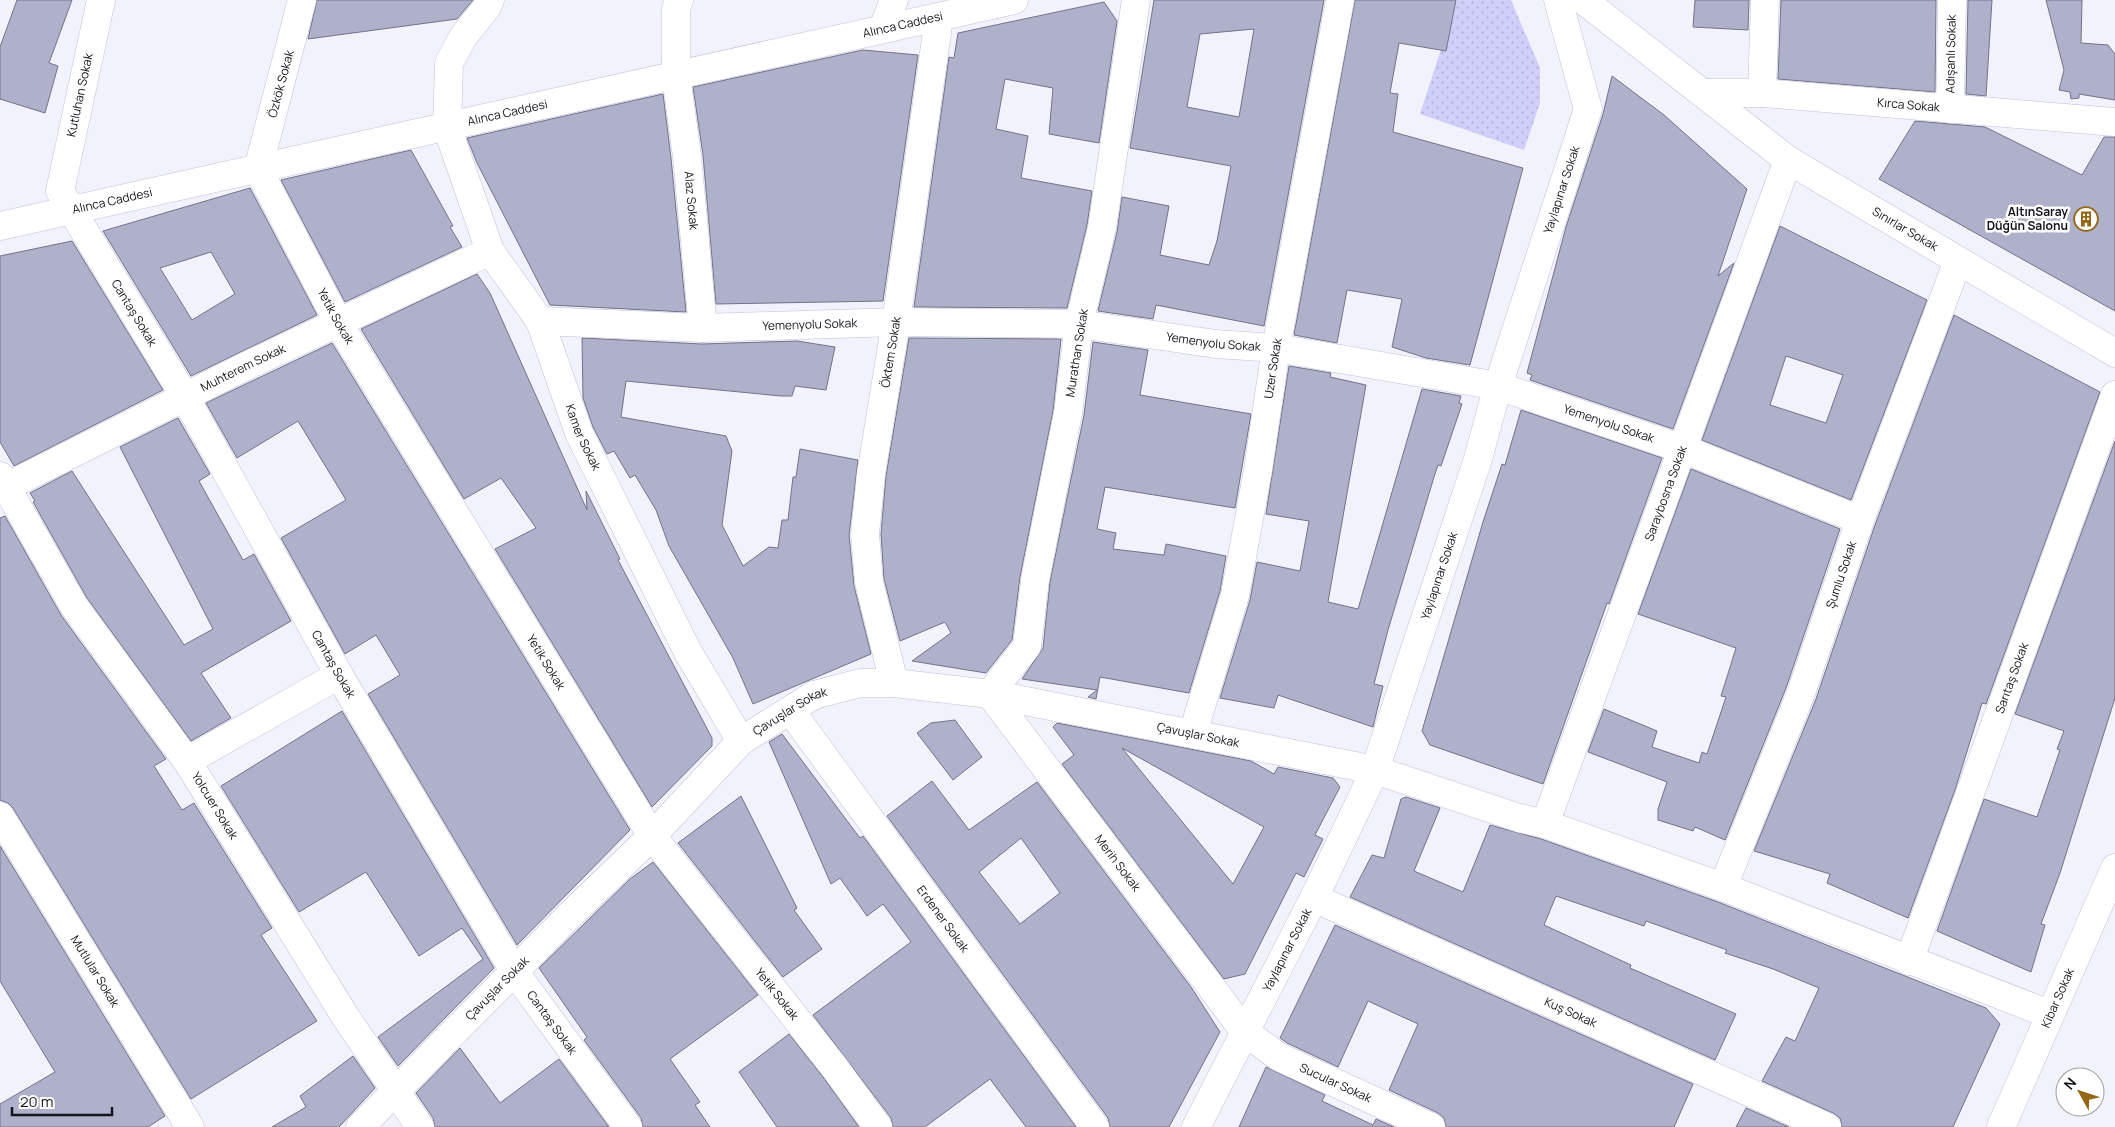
<svg xmlns="http://www.w3.org/2000/svg" width="2115" height="1127" viewBox="0 0 2115 1127" font-family="Manrope,sans-serif">
  <style>
    .grass { fill: url(#grass-dots) }
    .building { fill: #afb0ca; stroke: #72728a; fill-rule: evenodd }
    .lines { fill: none; stroke-linecap: round; stroke-linejoin: round }
    .street-casing { stroke: #c0c0da; stroke-width: 29 }
    .secondary-casing { stroke: #c0c0da; stroke-width: 29 }
    .street { stroke: #fff; stroke-width: 28 }
    .secondary { stroke: #fff; stroke-width: 28 }
    .labels { text-anchor: middle; stroke-width: 5; stroke-linejoin: round; paint-order: stroke }
    .street-label { font-size: 12px; fill: #14141d; stroke: #fff }
    .poi-label { font-size: 12px; font-weight: bold; fill: #14141d; stroke: #fff; text-anchor: end }
  </style>
  <defs>
    <pattern id="grass-dots" width="8" height="8" patternUnits="userSpaceOnUse" patternTransform="scale(1.25)"><rect width="8" height="8" fill="#cfcff9"/><path d="M2 2h.1M6 6h.1" fill="none" stroke="#b1b1d5" stroke-width="1.8" stroke-linecap="round"/></pattern>
  </defs>
  <rect width="100%" height="100%" fill="#f2f2fd"/>
  <!-- grass -->
  <path class="grass" d="M1457 0H1511L1540 68V103L1524 150 1420 114Z"/>
  <!-- building -->
  <path class="building" d="M17 0H72L49 63 58 66 45 113 0 99V47Z
    M317 0H473L457 19 308 39Z
    M1154 0H1324L1264 326 1156 305 1153 319 1098 311 1117 232 1122 197 1169 206 1160 255 1209 265 1217 241 1231 166 1130 148ZM1254 29 1239 117 1187 107 1200 34Z
    M1355 0H1456L1446 51 1399 43 1390 93 1398 94 1393 132 1523 168 1470 365 1426 358 1392 347 1402 299 1347 290 1337 343 1294 335Z
    M1695 0H1749L1748 30 1693 27Z
    M1781 0H1936L1935 92 1778 79Z
    M1968 0H1992L1986 96 1966 94Z
    M2046 0H2082L2081 43 2108 45 2115 54V100L2079 94V98L2071 99 2070 92 2059 90 2064 70Z
    M1104 2 1117 21 1099 143 1049 134 1053 88 1005 79 996 129 1028 136 1021 178 1092 191 1087 225 1067 308 914 307 949 57 954 58 958 33Z
    M863 50 918 55 883 301 716 304 703 155 693 87Z
    M1612 76 1664 115 1747 189 1718 276 1734 263 1673 429 1530 380 1532 375 1527 373 1566 227 1603 114Z
    M663 94 671 158 686 312 550 305 477 163 467 138Z
    M1915 121 1985 127 2082 175 2104 137H2115V311L1879 179Z
    M411 150 453 226 450 227 462 247 345 302 281 180Z
    M250 188 317 315 191 376 103 231ZM211 252 235 294 192 320 160 268Z
    M1780 226 1927 300 1851 500 1702 440ZM1786 356 1843 375 1826 423 1770 405Z
    M72 241 163 390 14 466 0 442V256Z
    M477 274 490 293 587 510 586 491 620 559 618 560 712 738V746L652 807 495 549 536 528 501 478 464 499 361 329Z
    M1954 315 2100 392 1986 704 1982 703 1955 790 1908 918 1827 883 1830 874 1754 851 1816 699 1875 525Z
    M582 338 702 344 797 341 835 347 826 390 795 386 792 396H781L626 381 621 417 726 436 732 451 722 525 743 566 769 547 778 548 782 520H788L793 477H796L800 449 858 460 849 535 854 586 871 654 753 704 733 658 669 546 656 510 635 475 630 478 614 451 607 454 593 427 583 398Z
    M909 338 1061 339 1053 411 1020 577 1012 640 986 673 912 661 951 633 945 622 900 641 884 579 881 534 886 476Z
    M1093 342 1148 350 1140 395 1251 414 1235 508 1105 487 1097 529 1116 533 1113 549 1164 555 1166 544 1226 556 1220 591 1189 693 1100 677 1096 699 1088 697 1097 690 1022 679 1043 648 1050 582 1084 415Z
    M332 343 630 830 517 945 368 694 400 675 376 635 345 654 281 538 346 500 298 421 237 458 206 403Z
    M1289 366 1331 373 1330 377 1366 385 1328 602 1358 609 1422 389 1461 396 1459 403 1462 404 1441 466 1438 465 1434 477 1388 630 1374 684 1383 686 1373 727 1278 695 1274 708 1220 698 1250 600 1257 562 1300 571 1309 521 1266 514Z
    M1521 410 1662 458 1609 604 1607 603 1543 784 1430 745 1422 731 1483 522 1502 464 1505 465Z
    M178 418 210 474 199 481 243 560 254 554 291 621 201 673 231 718 191 741 87 598 33 502 35 501 30 493 72 471 184 645 213 629 120 447Z
    M2115 441V698L2060 873 2041 924 2045 925 2031 972 1937 931 1984 799 2037 817 2060 750 2057 749 2064 731 2015 714Z
    M1691 469 1840 529 1786 688 1725 840 1695 827 1693 831 1658 820V809L1667 782 1588 752 1604 709 1657 731 1652 747 1699 763 1702 752 1707 754 1726 697 1721 696 1736 648 1638 614Z
    M5 516 61 615 166 759 154 766 182 810 194 803 272 928 261 935 317 1021 191 1099 13 808 8 803 0 800V518Z
    M342 711 494 968 398 1066 378 1037 483 959 462 928 419 956 366 872 299 912 221 786Z
    M955 720 982 757 953 780 917 733 931 723Z
    M1057 723 1251 761 1274 774 1278 767 1333 778 1340 787 1315 835 1323 839 1304 877 1296 873 1245 974 1224 979 1062 764 1074 755 1053 727ZM1122 748 1264 827 1233 884Z
    M782 734 860 838 863 836 1076 1127H1026L990 1079 925 1127H893L891 1118 813 1015 911 942 883 904 867 916 840 878 831 884 769 742Z
    M932 781 969 830 1037 782 1191 987 1220 1032 1169 1127H1110L1108 1118 887 816ZM1021 838 1060 893 1020 924 979 872Z
    M741 796 797 908 794 910 822 949 783 977 678 843Z
    M1406 797 1440 808 1414 871 1463 892 1490 825 1541 839 1718 902 1986 1008 2000 1024 1953 1127H1842L1840 1118 1833 1113 1762 1081 1786 1037 1795 1041 1819 988 1773 969 1725 953 1727 950 1646 921 1644 926 1556 896 1544 925 1631 965 1630 968 1736 1014 1715 1060 1350 897 1372 855 1384 858 1401 799Z
    M0 846 165 1116 148 1127H0V1104L55 1072 0 981Z
    M653 862 758 995 670 1059 700 1102 695 1105 710 1127H643L641 1118 584 1040 587 1037 539 968 630 879Z
    M1335 925 1693 1084 1674 1127H1446L1444 1118 1438 1113 1389 1090 1418 1024 1368 1001 1338 1067 1287 1043 1280 1038Z
    M789 1034 823 1077 859 1127H777L739 1072Z
    M460 1048 500 1103 559 1059 609 1127H435L433 1118 416 1093Z
    M353 1056 375 1088 339 1127H272L306 1107 300 1096Z
    M1266 1067 1325 1095 1322 1101 1373 1125 1376 1119 1394 1127H1239Z
    M1746 1108 1789 1127H1736Z"/>
  <g class="lines">
    <!-- street casing -->
    <g class="street-casing">
      <g id="street">
        <path id="s1" d="M101 0 60 191 185 397 339 675 514 971 628 1127"/>
        <path id="s2" d="M302 0 258 169 339 324 652 836 835 1068 878 1127"/>
        <path id="s3" d="M490 0 487 7 463 37 449 63 447 127 490 251 540 321 579 433 688 652 741 741"/>
        <path id="s4" d="M679 0 676 9V76L687 156 703 328"/>
        <path id="s5" d="M1136 0 1102 228 1079 324 1068 413 1035 580 1027 646 990 694 1245 1032 1279 1057 1431 1127"/>
        <path id="s6" d="M1583 0 1788 160 2115 353"/>
        <path d="M883 29 894 0"/>
        <path id="s7" d="M1703 93H1762L2115 122"/>
        <path d="M1762 93 1765 0"/>
        <path id="s8" d="M1950 109 1952 0"/>
        <path id="s9" d="M540 321 703 328 896 322 1079 324 1216 344 1276 348 1498 386 1683 449 1860 520"/>
        <path id="s10" d="M0 476 74 606 187 761 345 1016 420 1127"/>
        <path id="s11" d="M0 490 246 366 490 251"/>
        <path id="s12" d="M894 683 869 582 865 534 871 474 896 322 939 18"/>
        <path id="s13" d="M790 710 1095 1127"/>
        <path id="s14" d="M1193 733 1235 595 1258 470 1276 348 1340 0"/>
        <path d="M187 761 339 675"/>
        <path id="s15" d="M0 816 190 1127"/>
        <path id="s16" d="M1545 824 1788 160"/>
        <path id="s17" d="M1723 887 1801 693 1860 520 1958 261"/>
        <path id="s18" d="M1314 898 1827 1127"/>
        <path id="s19" d="M1909 961 2115 395"/>
        <path id="s20" d="M360 1127 570 915 652 836 741 741 814 695 860 683H894L990 694 1375 770"/>
      </g>
    </g>
    <!-- secondary casing -->
    <g class="secondary-casing">
      <g id="secondary">
        <path id="s21" d="M0 226 1014 0"/>
        <path d="M1375 770 1519 818 1545 824 1723 887 2049 1014"/>
        <path id="s22" d="M1196 1127 1314 898 1375 770 1477 462 1498 386 1588 109 1558 0"/>
        <path id="s23" d="M2001 1127 2115 868"/>
      </g>
    </g>
    <!-- street -->
    <use href="#street" class="street"/>
    <!-- secondary -->
    <use href="#secondary" class="secondary"/>
  </g>
  <!-- icons -->
  <defs>
    <g id="building-ring" transform="scale(1.25)"><circle r="9.5" fill="#fff" stroke="#956615" stroke-width="1.5"/><path d="M-4-6H4V6H1V3H-1V6H-4ZM-2.5-4.3h1.7v1.8h-1.7ZM.8-4.3h1.7v1.8H.8ZM-2.5-1h1.7V.8h-1.7ZM.8-1h1.7V.8H.8Z" fill="#956615"/></g>
  </defs>
  <g fill-rule="evenodd">
    <use href="#building-ring" x="2086" y="219"/>
  </g>
  <g class="labels">
    <!-- street labels -->
    <g class="street-label">
      <text dy="4" stroke="none"><textPath href="#s21" startOffset="925">Alınca Caddesi</textPath></text>
      <text dy="4" stroke="none"><textPath href="#s8" startOffset="55">Adışanlı Sokak</textPath></text>
      <text transform="translate(281 84) rotate(-75)" y="4">Özkök Sokak</text>
      <text transform="translate(80 95) rotate(-78)" y="4">Kutluhan Sokak</text>
      <text dy="4" stroke="none"><textPath href="#s7" startOffset="206">Kırca Sokak</textPath></text>
      <text dy="4" stroke="none"><textPath href="#s21" startOffset="520">Alınca Caddesi</textPath></text>
      <text dy="4" stroke="none"><textPath href="#s22" startOffset="1009">Yaylapınar Sokak</textPath></text>
      <text dy="4" stroke="none"><textPath href="#s21" startOffset="115">Alınca Caddesi</textPath></text>
      <text dy="4" stroke="none"><textPath href="#s4" startOffset="202">Alaz Sokak</textPath></text>
      <text dy="4" stroke="none"><textPath href="#s6" startOffset="396">Sınırlar Sokak</textPath></text>
      <text dy="4" stroke="none"><textPath href="#s1" startOffset="338">Cantaş Sokak</textPath></text>
      <text dy="4" stroke="none"><textPath href="#s2" startOffset="341">Yetik Sokak</textPath></text>
      <text dy="4" stroke="none"><textPath href="#s9" startOffset="270">Yemenyolu Sokak</textPath></text>
      <text dy="4" stroke="none"><textPath href="#s9" startOffset="675">Yemenyolu Sokak</textPath></text>
      <text dy="4" stroke="none"><textPath href="#s12" startOffset="336">Öktem Sokak</textPath></text>
      <text transform="translate(1077 353) rotate(-81)" y="4">Murathan Sokak</text>
      <text dy="4" stroke="none"><textPath href="#s11" startOffset="272">Muhterem Sokak</textPath></text>
      <text dy="4" stroke="none"><textPath href="#s14" startOffset="374">Uzer Sokak</textPath></text>
      <text dy="4" stroke="none"><textPath href="#s9" startOffset="1080">Yemenyolu Sokak</textPath></text>
      <text dy="4" stroke="none"><textPath href="#s3" startOffset="481">Kamer Sokak</textPath></text>
      <text dy="4" stroke="none"><textPath href="#s16" startOffset="352">Saraybosna Sokak</textPath></text>
      <text dy="4" stroke="none"><textPath href="#s17" startOffset="334">Şumlu Sokak</textPath></text>
      <text dy="4" stroke="none"><textPath href="#s22" startOffset="604">Yaylapınar Sokak</textPath></text>
      <text dy="4" stroke="none"><textPath href="#s2" startOffset="746">Yetik Sokak</textPath></text>
      <text dy="4" stroke="none"><textPath href="#s1" startOffset="742">Cantaş Sokak</textPath></text>
      <text dy="4" stroke="none"><textPath href="#s19" startOffset="301">Sarıtaş Sokak</textPath></text>
      <text dy="4" stroke="none"><textPath href="#s20" startOffset="600">Çavuşlar Sokak</textPath></text>
      <text dy="4" stroke="none"><textPath href="#s20" startOffset="1019">Çavuşlar Sokak</textPath></text>
      <text dy="4" stroke="none"><textPath href="#s10" startOffset="394">Yolcuer Sokak</textPath></text>
      <text dy="4" stroke="none"><textPath href="#s5" startOffset="928">Merih Sokak</textPath></text>
      <text dy="4" stroke="none"><textPath href="#s13" startOffset="259">Erdener Sokak</textPath></text>
      <text dy="4" stroke="none"><textPath href="#s22" startOffset="199">Yaylapınar Sokak</textPath></text>
      <text dy="4" stroke="none"><textPath href="#s15" startOffset="182">Mutlular Sokak</textPath></text>
      <text dy="4" stroke="none"><textPath href="#s20" startOffset="195">Çavuşlar Sokak</textPath></text>
      <text dy="4" stroke="none"><textPath href="#s2" startOffset="1151">Yetik Sokak</textPath></text>
      <text dy="4" stroke="none"><textPath href="#s23" startOffset="141">Kibar Sokak</textPath></text>
      <text dy="4" stroke="none"><textPath href="#s18" startOffset="281">Kuş Sokak</textPath></text>
      <text dy="4" stroke="none"><textPath href="#s1" startOffset="1162">Cantaş Sokak</textPath></text>
      <text dy="4" stroke="none"><textPath href="#s5" startOffset="1244">Sucular Sokak</textPath></text>
    </g>
    <!-- poi labels -->
    <g class="poi-label">
      <text x="2068" y="216">AltınSaray<tspan x="2068" dy="14">Düğün Salonu</tspan></text>
    </g>
  </g>
  <!-- north arrow -->
  <g transform="translate(2080 1092) rotate(310)"><circle r="24" fill="#ffffff" stroke="#a1a1a5"/>
  <path d="M0-4L9 19L0 12L-9 19Z" fill="#956615"/>
  <text y="-8" font-size="14" font-weight="bold" text-anchor="middle" fill="#14141d">N</text>
  </g>
  <!-- scale -->
  <path d="M12 1107v8h100v-8" fill="none" stroke="#14141d" stroke-width="2.5"/>
  <text x="20" y="1107" font-size="15" fill="#14141d" stroke="#ffffff" stroke-width="4" paint-order="stroke">20 m</text>
</svg>
